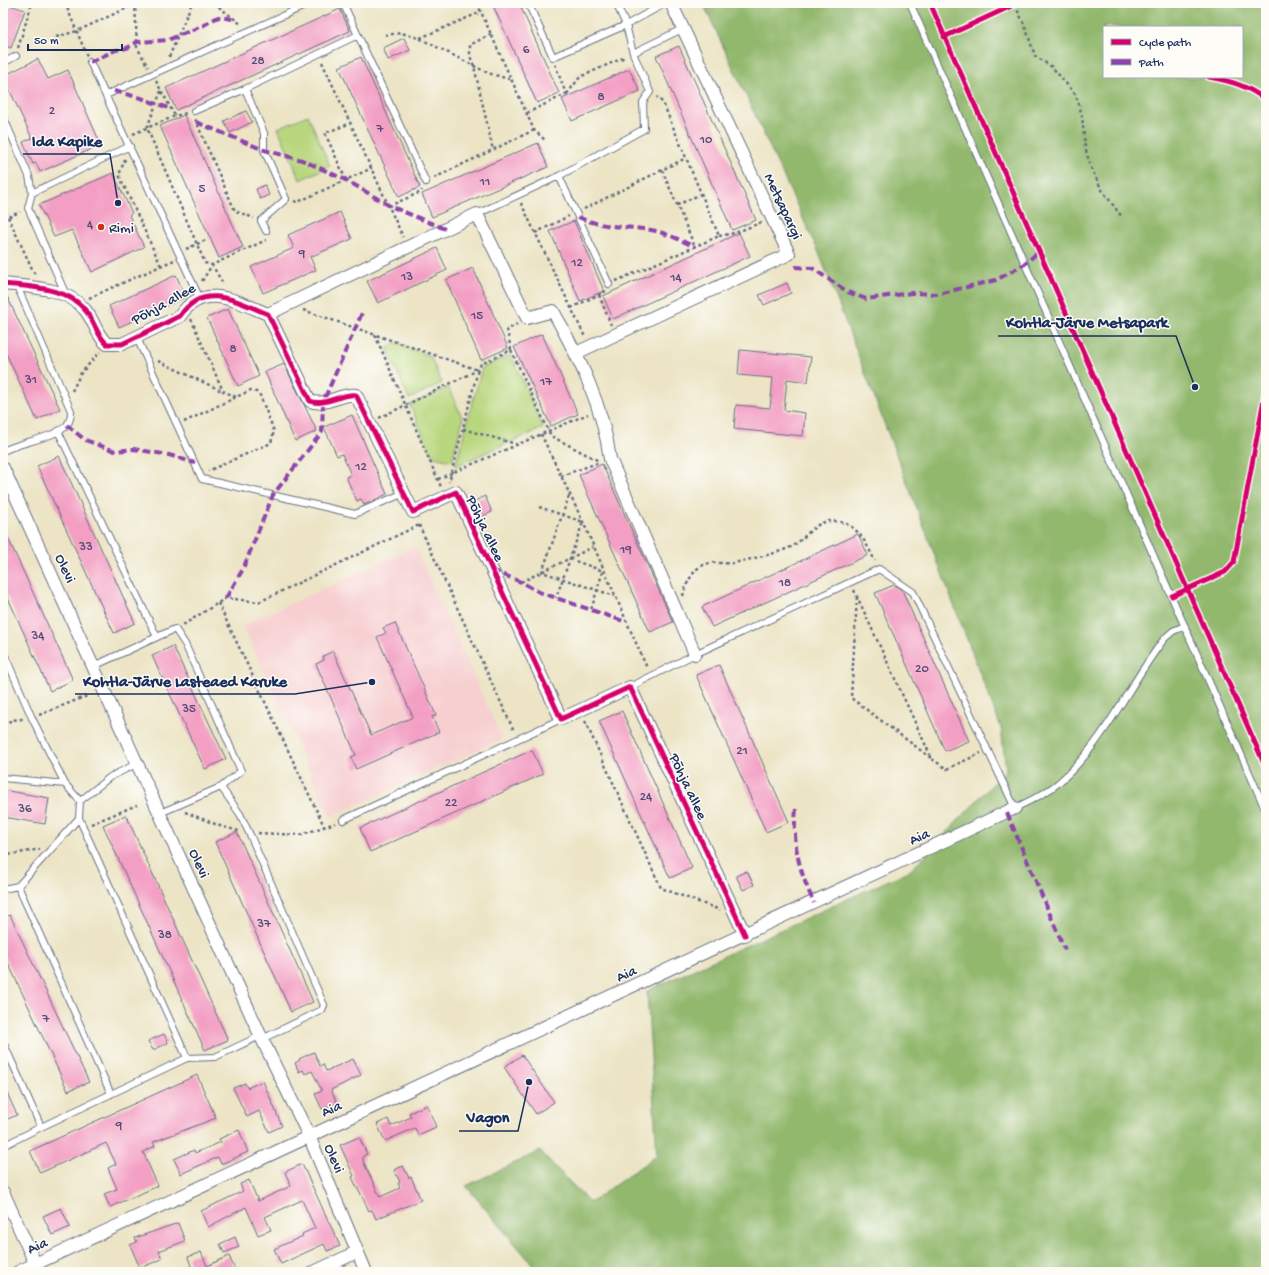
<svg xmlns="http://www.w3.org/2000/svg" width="1269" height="1275" viewBox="0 0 1269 1275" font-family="'Gochi Hand',sans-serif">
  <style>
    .built { fill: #f7cfd1 }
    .green { fill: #b9d77e; stroke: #6a836e }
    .forest { fill: #92b86d; stroke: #567466; fill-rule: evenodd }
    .building { fill: #f39ec3 }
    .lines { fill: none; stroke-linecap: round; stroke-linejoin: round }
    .service-casing { stroke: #646e82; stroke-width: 8 }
    .minor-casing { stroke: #646e82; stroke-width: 14 }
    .path { stroke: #646e82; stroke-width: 2.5; stroke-dasharray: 3 3; stroke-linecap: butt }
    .service { stroke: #fff; stroke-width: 6 }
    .minor { stroke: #fff; stroke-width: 12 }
    .quiet { stroke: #8e44ad; stroke-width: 4; stroke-dasharray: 8 4; stroke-linecap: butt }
    .cycleway-casing { stroke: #fdfcf7; stroke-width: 8 }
    .cycleway { stroke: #d6006c; stroke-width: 5 }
    .poi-dot { fill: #c8321e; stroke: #fdfcf7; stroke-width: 1.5 }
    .labels { text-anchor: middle; stroke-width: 3; stroke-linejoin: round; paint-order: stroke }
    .number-label { font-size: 13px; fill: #514b77 }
    .street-label { font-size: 15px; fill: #1b2f5e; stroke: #fdfcf7 }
    .poi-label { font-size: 15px; fill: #1b2f5e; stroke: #fdfcf7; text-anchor: start }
    .leader { fill: none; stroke: #1b2f5e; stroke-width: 1.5 }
    .callout-dot { fill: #1b2f5e; stroke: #fdfcf7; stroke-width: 1.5 }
    .callout-label { font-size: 16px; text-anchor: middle; font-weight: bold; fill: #1b2f5e; stroke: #fdfcf7; stroke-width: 3; stroke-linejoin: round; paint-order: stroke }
  </style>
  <rect width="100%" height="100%" fill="#fdfcf7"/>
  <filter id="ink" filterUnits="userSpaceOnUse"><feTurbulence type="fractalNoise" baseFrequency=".025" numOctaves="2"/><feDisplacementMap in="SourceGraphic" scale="8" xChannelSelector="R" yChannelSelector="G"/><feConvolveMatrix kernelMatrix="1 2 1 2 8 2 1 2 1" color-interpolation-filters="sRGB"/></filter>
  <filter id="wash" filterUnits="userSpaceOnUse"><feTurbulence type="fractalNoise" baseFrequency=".012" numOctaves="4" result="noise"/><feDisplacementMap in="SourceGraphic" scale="16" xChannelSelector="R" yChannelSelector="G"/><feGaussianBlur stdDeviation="0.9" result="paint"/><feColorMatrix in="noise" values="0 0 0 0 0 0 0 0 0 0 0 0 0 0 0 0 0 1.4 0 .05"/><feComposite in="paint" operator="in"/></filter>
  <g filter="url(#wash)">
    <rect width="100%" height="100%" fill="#ece4c5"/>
    <!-- built -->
    <path class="built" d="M415 547 502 739 330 817 243 625Z"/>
    <!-- green -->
    <path class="green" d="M308 115 330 166 300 180 278 128Z
      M396 342 430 356 442 383 409 399 387 349Z
      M511 355 543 428 455 466 482 368Z
      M448 387 463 419 452 461 433 457 410 405Z"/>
    <!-- forest -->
    <path class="forest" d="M703 3H1266V1272H539L466 1186 540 1151 590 1203 657 1155 647 991 911 870 1006 770 1001 728 819 253ZM1104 27H1242V77H1104Z"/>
    <g id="blocks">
      <!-- building -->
      <path class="building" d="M3 3 25 10 11 48 3 45Z
        M492 3H519L559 93 537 103Z
        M340 9 350 31 176 110 166 88Z
        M404 38 410 50 388 60 383 48Z
        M679 46 756 220 732 230 656 56Z
        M361 57 420 187 399 197 339 67Z
        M38 59 48 79 68 70 101 145 40 172 36 163 33 164 23 142 32 138 3 76Z
        M629 69 640 91 572 121 562 99Z
        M246 111 252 122 230 133 224 121Z
        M184 115 243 247 219 258 160 126Z
        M538 143 548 167 432 217 422 194Z
        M113 173 132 213 129 215 144 247 92 272 72 230 54 237 39 205Z
        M265 185 269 195 260 199 256 189Z
        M340 212 352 239 310 257 316 270 263 293 251 267 294 248 288 235Z
        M574 221 604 291 580 301 550 231Z
        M739 233 750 256 613 319 603 296Z
        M437 248 447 270 378 303 367 281Z
        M473 268 508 348 481 360 446 280Z
        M176 275 186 297 119 327 109 306Z
        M787 283 791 293 764 305 759 295Z
        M3 292H5L60 409 37 420 3 347Z
        M228 309 259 376 238 386 207 318Z
        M542 334 578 414 551 426 514 347Z
        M740 350 811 357 808 382 787 379 784 410 805 413 803 436 734 429 736 405 770 408 773 378 738 375Z
        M284 364 317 431 295 441 265 372Z
        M352 415 387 494 364 505 361 499 357 501 346 477 351 475 342 454 337 456 324 427Z
        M59 456 135 623 114 633 37 466Z
        M602 464 673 622 650 632 579 475Z
        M485 496 492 512 480 517 473 502Z
        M3 527 73 680 50 691 3 587Z
        M858 534 868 555 712 627 702 607Z
        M894 585 902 590 969 741 945 751 875 593Z
        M395 623 436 715 432 717 439 732 356 769 351 757 356 755 316 664 324 660 323 656 333 651 371 735 413 717 377 637 386 633 383 628Z
        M173 646 226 759 205 769 152 656Z
        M719 665 789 822 766 832 696 675Z
        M622 711 692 868 670 878 599 721Z
        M532 750 543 774 370 852 360 828Z
        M3 790 49 798 45 824 3 817Z
        M126 815 228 1040 205 1050 103 825Z
        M237 832 313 1002 291 1012 215 842Z
        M747 871 754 885 743 890 736 876Z
        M10 915 89 1082 68 1091 3 952V918Z
        M164 1034 168 1043 153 1050 148 1041Z
        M314 1052 320 1066 323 1064 326 1071 353 1059 361 1075 331 1090 337 1103 322 1109 315 1094 322 1091 312 1071 305 1074 303 1070 299 1072 295 1063 300 1060 299 1059Z
        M522 1055 554 1102 536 1114 504 1067Z
        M197 1075 216 1118 153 1142 155 1146 143 1152 158 1186 110 1207 104 1194 117 1189 108 1168 116 1164 106 1143 40 1173 30 1151Z
        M263 1081 282 1126 269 1132 259 1111 247 1117 233 1088 245 1083 247 1088Z
        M3 1084 17 1115 3 1121Z
        M427 1105 436 1127 418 1135 415 1128 385 1141 377 1124 388 1119 391 1126 411 1117 409 1113Z
        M239 1130 248 1152 221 1164 218 1157 181 1174 174 1159 194 1150 195 1153 221 1142 219 1139Z
        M359 1137 367 1154 363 1156V1161L380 1197 400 1188 398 1183 400 1182 394 1170 403 1166 409 1178 411 1177 421 1200 376 1219 372 1210 369 1211 359 1190H358L352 1177 354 1176 340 1145Z
        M302 1164 340 1246 327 1251 324 1244 281 1264 274 1249 303 1236 302 1234 315 1228 302 1200 265 1217 271 1230 258 1235 246 1207 208 1227 201 1211 243 1191 240 1184 249 1180 258 1201 291 1186 285 1172Z
        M61 1208 70 1227 52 1235 43 1216Z
        M178 1223 185 1241 159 1251 162 1259 140 1268 130 1245 137 1242 135 1238Z
        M235 1237 239 1247 224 1253 220 1244Z
        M201 1252 207 1266 229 1256 236 1272H193L188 1257Z"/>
    </g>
  </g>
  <g filter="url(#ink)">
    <use href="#blocks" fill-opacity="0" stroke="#646e82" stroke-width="1"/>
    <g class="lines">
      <!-- service casing -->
      <g class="service-casing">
        <path id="service" d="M343 3 426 182
          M528 3 553 57 626 25 666 3
          M616 3 626 25 633 53
          M910 3 1266 811
          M90 62 200 299
          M3 63 16 56
          M245 89 264 133V150L286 199 261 221 266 231
          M106 95 311 3
          M194 111 245 89 358 35
          M3 116 29 176 32 193
          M559 176 644 129 643 102 650 92 633 53 682 29
          M477 214 559 176 609 284
          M66 295 28 208 32 193 130 146
          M136 336 202 479 355 514 404 493
          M58 431 157 637 94 666
          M3 451C18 443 57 437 67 425 70 421 71 416 71 411L17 286
          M157 637 175 629 185 644 241 771 221 787 160 813
          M3 651 32 718 65 784
          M630 687 695 654 879 569 913 592 1015 808C1029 801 1044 795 1057 784 1104 745 1128 685 1165 638L1173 631 1185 626
          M3 778 65 784 80 801
          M221 787 240 814 251 837 324 1005 322 1010 262 1039
          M79 818 187 1058
          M343 820 561 719
          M18 886 111 1094
          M3 889 18 886 79 818 80 801 110 777 138 763
          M3 1042 41 1127 3 1146
          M41 1127 187 1058 215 1057 260 1036"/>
      </g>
      <!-- minor casing -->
      <g class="minor-casing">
        <path id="minor" d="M3 284C30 287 68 287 86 311 95 322 96 335 107 344H122L180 316C203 281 238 302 268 314L310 401C325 407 341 393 356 395L413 512 456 492 561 719 630 687 745 935
          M268 314 477 214 527 318 553 311C579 358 603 405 610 459L695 654
          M576 353 789 254 671 3
          M3 468 262 1039 309 1136 366 1272
          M3 1192 39 1272
          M18 1272 1015 808
          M314 1272 357 1252"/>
      </g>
      <!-- path -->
      <path class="path" d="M65 3 87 56
        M135 3 137 47 148 67
        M214 3 242 25
        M477 3 534 130 546 141
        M1015 5 1025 26 1035 56 1052 67 1075 94 1078 101 1082 116 1085 147 1091 168 1102 190 1122 217
        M491 34 470 45V56L474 66 493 150
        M385 35 401 33 419 38 488 73 512 80
        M56 37 77 31 138 3
        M420 38 481 12
        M18 48 32 3
        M169 57 192 3
        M322 62 403 237
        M156 81 175 116 187 113
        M161 91 147 128 205 263 212 265 266 240
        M567 94 580 77 625 57
        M527 113 566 94 555 64
        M195 119 235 211 254 218
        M133 134 175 116
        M125 159 119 175 161 266
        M662 170 695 247
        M434 178 534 130
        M346 180 325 133 351 123
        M294 201 298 202 372 168
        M521 203 585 337
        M677 205 701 194
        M3 206 35 275
        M389 206 421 192 422 190
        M584 209 686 158
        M3 219 20 212
        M535 233 569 216
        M719 236 735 233 762 222
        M186 249 208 239
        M202 281 212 265 224 285
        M616 281 719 236 663 103 657 97
        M599 295 611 325
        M89 298 174 260
        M571 308 606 291
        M303 310 478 370 449 482
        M191 319 223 391 236 397
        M375 335 441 487
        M511 350 551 436 599 461
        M158 361 222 391
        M72 391 81 373 100 352
        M379 418 478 370 481 364 511 350 507 330 517 324
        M184 422 251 390 259 393 274 431 271 443 208 471
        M463 429 516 444
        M541 434 583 522 647 668
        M561 476 600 462
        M438 479 588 414
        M569 496 542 572 615 596
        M539 507 583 522 556 598
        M419 525 514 731
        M570 559 603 571 591 610
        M521 582 593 547
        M854 590 932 759 947 769 981 753
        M683 596C685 587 690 576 697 569 710 558 724 566 738 562 755 558 775 554 791 547 807 539 815 516 840 522 859 526 867 545 875 561
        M857 597 851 698 931 758
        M218 603 324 826
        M183 625 226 598 259 602 419 525
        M39 715 87 696
        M585 721 661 888 720 910
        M3 725 12 720 23 719
        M185 812 220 826 239 831
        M91 824 137 805
        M258 833 300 835 335 823
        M3 856 40 849"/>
      <!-- service -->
      <use href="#service" class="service"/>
      <!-- minor -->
      <use href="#minor" class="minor"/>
      <!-- quiet -->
      <path class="quiet" d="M90 62 116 50 127 48 137 42 168 40 202 26 218 17 233 19
        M114 91 141 98 171 109
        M196 122 264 150 302 160 346 180 390 206 445 229
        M578 217C602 228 626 226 651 230 667 233 680 240 695 247
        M795 267 812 268 848 292 866 299 911 293 938 294 996 280 1025 264 1038 252
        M67 425 85 440 115 451 134 449 169 455 195 463
        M492 570 521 582 539 592 626 622
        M226 598 243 569 273 495 322 432 323 402 362 313
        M796 809C792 845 799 870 814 903
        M1007 813 1065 950"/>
      <!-- cycleway casing -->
      <g class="cycleway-casing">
        <path id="cycleway" d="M930 3 1266 768
          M944 37 1018 3
          M1209 77C1231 81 1248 86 1266 100
          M3 284C30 287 68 287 86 311 95 322 96 335 107 344H122L180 316C203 281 238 302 268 314L310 401C325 407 341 393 356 395L413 512 456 492 561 719 630 687 745 935
          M1172 596 1225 572 1234 562 1266 388"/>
      </g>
      <!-- cycleway -->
      <use href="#cycleway" class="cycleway"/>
    </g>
  </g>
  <!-- markers -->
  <circle class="poi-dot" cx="101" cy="227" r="4"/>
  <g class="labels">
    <!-- number labels -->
    <g class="number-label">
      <text x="526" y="53">6</text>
      <text x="258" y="64">28</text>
      <text x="601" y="100">8</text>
      <text x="52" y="114">2</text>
      <text x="380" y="132">7</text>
      <text x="706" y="143">10</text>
      <text x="485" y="185">11</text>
      <text x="202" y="192">5</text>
      <text x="90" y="228">4</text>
      <text x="302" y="257">9</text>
      <text x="577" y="266">12</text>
      <text x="407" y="280">13</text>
      <text x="676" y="281">14</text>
      <text x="477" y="319">15</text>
      <text x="233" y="352">8</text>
      <text x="31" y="383">31</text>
      <text x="546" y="385">17</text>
      <text x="361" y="470">12</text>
      <text x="86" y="550">33</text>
      <text x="626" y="553">19</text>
      <text x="785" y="586">18</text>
      <text x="38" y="639">34</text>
      <text x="922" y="672">20</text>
      <text x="189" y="712">35</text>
      <text x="742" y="754">21</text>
      <text x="646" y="800">24</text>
      <text x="451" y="806">22</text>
      <text x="25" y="812">36</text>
      <text x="264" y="927">37</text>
      <text x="165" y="938">38</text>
      <text x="46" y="1022">7</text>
      <text x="119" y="1129">9</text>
    </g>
    <!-- street labels -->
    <g class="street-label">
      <text transform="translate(784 206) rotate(65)" y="5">Metsapargi</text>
      <text transform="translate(163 303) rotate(-29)" y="5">Põhja allee</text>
      <text transform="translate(486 528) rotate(65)" y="5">Põhja allee</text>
      <text transform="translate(66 568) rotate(65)" y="5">Olevi</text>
      <text transform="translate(689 786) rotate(65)" y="5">Põhja allee</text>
      <text transform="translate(919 836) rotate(-25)" y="5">Aia</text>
      <text transform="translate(200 863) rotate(66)" y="5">Olevi</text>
      <text transform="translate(626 973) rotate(-25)" y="5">Aia</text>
      <text transform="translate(331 1108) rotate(-24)" y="5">Aia</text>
      <text transform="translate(335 1158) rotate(67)" y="5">Olevi</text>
      <text transform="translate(37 1245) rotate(-25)" y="5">Aia</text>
    </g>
    <!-- poi labels -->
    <g class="poi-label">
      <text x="109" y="232">Rimi</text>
    </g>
  </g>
  <!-- callouts -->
  <path class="leader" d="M118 203L110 154H23M1195 387L1176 336H998M372 682L295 694H75M529 1082L518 1131H459"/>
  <g class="callout-dot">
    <circle cx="118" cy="203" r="4"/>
    <circle cx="1195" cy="387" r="4"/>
    <circle cx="372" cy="682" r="4"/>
    <circle cx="529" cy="1082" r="4"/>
  </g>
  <g class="callout-label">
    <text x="67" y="146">Ida Kapike</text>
    <text x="1087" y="327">Kohtla-Järve Metsapark</text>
    <text x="185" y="686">Kohtla-Järve Lasteaed Karuke</text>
    <text x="488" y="1122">Vagon</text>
  </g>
  <!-- margin -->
  <rect width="1269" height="1275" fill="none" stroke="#fdfcf7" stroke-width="16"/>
  <!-- legend -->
  <rect x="1103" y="26" width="140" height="52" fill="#fdfcf7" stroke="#a3aaba"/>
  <rect x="1111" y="39" width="20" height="6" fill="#d6006c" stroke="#a3aaba"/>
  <text x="1139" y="46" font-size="12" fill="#1b2f5e">Cycle path</text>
  <rect x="1111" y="59" width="20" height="6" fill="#8e44ad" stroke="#a3aaba"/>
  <text x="1139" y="66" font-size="12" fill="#1b2f5e">Path</text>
  <!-- scale -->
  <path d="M28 44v6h94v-6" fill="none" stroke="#1b2f5e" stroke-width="2"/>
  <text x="34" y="44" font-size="12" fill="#1b2f5e" stroke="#fdfcf7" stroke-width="3" paint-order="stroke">50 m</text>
</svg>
